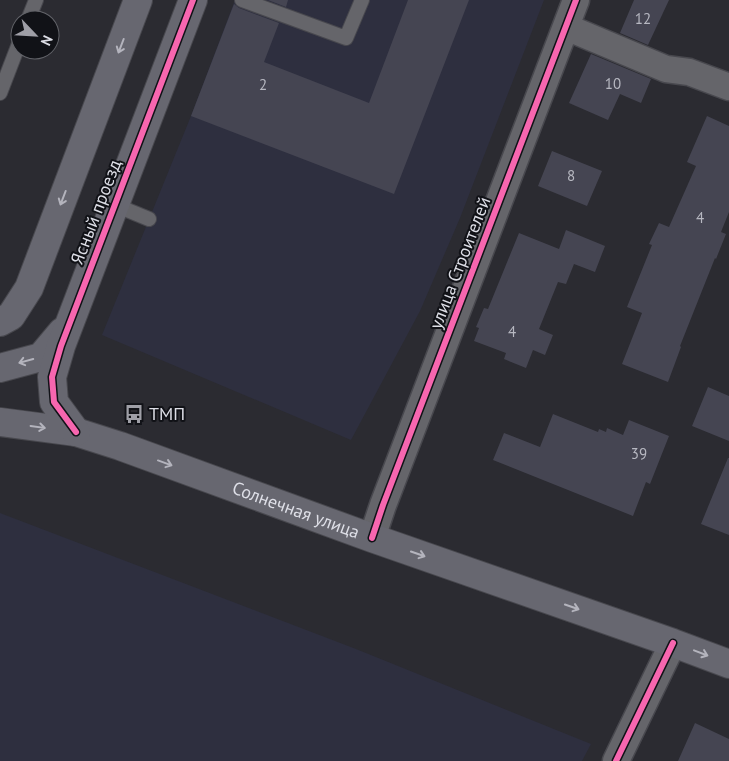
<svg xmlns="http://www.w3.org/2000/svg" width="729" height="761" viewBox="0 0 729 761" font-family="'PT Sans',sans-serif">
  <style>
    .built { fill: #2e2f3f }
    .building { fill: #454552 }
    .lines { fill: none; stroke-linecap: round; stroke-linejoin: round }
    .lane-casing { stroke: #48484e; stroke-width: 16 }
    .street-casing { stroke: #48484e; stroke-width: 29 }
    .secondary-casing { stroke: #48484e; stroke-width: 30 }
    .lane { stroke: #65656a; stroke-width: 14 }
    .street { stroke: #65656a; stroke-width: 26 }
    .secondary { stroke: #676770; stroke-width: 28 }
    .cycleway-casing { stroke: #111217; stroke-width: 9 }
    .cycleway { stroke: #f766af; stroke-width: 6 }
    .oneway { stroke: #b4b4bd }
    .labels { text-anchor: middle; stroke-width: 4; stroke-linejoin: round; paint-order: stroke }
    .number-label { font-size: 15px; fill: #b7b8c1 }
    .street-label { font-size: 18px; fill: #dddee6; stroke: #111217 }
    .poi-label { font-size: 18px; fill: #dddee6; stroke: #111217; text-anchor: start }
  </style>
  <rect width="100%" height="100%" fill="#2b2b31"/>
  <!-- built -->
  <path class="built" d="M235 0H544L460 218 420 311 351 440 102 335 191 116Z
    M0 513 356 649 591 744 582 761H0Z"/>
  <!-- building -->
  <path class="building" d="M268 0H288L286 7Z
    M408 0H469L394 194 191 116 234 4 239 8 279 23 264 62 369 103Z
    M634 0H669L648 45 620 33Z
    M591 54 651 79 641 103 620 94 608 120 569 103Z
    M707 116 729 126V212L721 232 726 234 716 259 715 258 680 346 681 347 668 382 622 364 642 313 627 307 652 245 649 244 659 223 669 227 696 166 687 162Z
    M552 151 602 171 587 206 538 186Z
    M566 230 605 246 595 272 574 264 566 284 558 282 539 329 553 335 545 355 533 350 526 368 504 359 506 353 474 341 479 328 476 327 484 308 488 309 519 233 559 249Z
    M708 387 729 396V441L692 426Z
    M553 414 598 432 599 429 606 432 607 428 623 435 629 420 669 436 650 484 646 482 633 516 493 460 504 433 540 447Z
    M728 458H729V535L701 524Z
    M695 723 729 739V761H678Z"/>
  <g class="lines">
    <!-- lane casing -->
    <g class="lane-casing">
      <path id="lane" d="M242 0 346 38 362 0
        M28 20 36 0
        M0 93 20 41
        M115 205 149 219"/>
    </g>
    <!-- street casing -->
    <g class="street-casing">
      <path id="street" d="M566 27 666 69 689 72 729 87
        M372 538 383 505 576 0
        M616 761 673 643"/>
    </g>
    <!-- secondary casing -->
    <g class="secondary-casing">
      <g id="secondary">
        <path d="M0 322 11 316 29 288 138 0"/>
        <path d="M0 368 41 357 62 332"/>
        <path id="s1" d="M0 422 76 432 120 446 372 538 673 643 729 664"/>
        <path d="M76 432 54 402 52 377 61 346 193 0"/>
      </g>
    </g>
    <!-- lane -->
    <use href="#lane" class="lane"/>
    <!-- street -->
    <use href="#street" class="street"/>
    <!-- secondary -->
    <use href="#secondary" class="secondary"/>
    <!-- cycleway casing -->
    <g class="cycleway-casing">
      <path id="cycleway" d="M76 432 54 402 52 377 61 346 193 0
        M372 538 383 505 576 0
        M616 761 673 643"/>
    </g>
    <!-- cycleway -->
    <use href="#cycleway" class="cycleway"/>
  </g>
  <!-- one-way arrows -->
  <defs><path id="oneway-shaft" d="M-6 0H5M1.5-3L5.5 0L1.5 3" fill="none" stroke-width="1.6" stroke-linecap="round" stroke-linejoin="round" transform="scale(1.25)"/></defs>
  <g class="oneway">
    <use href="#oneway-shaft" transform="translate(121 46) rotate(111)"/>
    <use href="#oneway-shaft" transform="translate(63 198) rotate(111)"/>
    <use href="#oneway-shaft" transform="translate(26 361) rotate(165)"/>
    <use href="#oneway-shaft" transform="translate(38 427) rotate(8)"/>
    <use href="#oneway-shaft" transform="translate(165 463) rotate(20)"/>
    <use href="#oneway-shaft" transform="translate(418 554) rotate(19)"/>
    <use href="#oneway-shaft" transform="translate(572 607) rotate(19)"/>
    <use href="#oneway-shaft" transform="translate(701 653) rotate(21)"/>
  </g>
  <!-- icons -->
  <defs>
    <g id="bus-bare" transform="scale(1.5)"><path d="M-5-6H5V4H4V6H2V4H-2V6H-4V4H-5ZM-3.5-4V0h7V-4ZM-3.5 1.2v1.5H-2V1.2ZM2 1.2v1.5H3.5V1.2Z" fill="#9f9fa7" stroke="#111217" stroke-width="2.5" paint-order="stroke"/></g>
  </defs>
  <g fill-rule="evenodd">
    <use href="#bus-bare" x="134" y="414"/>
  </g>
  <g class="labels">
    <!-- number labels -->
    <g class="number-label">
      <text x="643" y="24">12</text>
      <text x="613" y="89">10</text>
      <text x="263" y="90">2</text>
      <text x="571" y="181">8</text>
      <text x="700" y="223">4</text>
      <text x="512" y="337">4</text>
      <text x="639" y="459">39</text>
    </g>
    <!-- street labels -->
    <g class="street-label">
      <text transform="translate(96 212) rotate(-69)" y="6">Ясный проезд</text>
      <text transform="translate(460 263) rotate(-69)" y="6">улица Строителей</text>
      <text dy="6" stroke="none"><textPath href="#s1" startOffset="310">Солнечная улица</textPath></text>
    </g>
    <!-- poi labels -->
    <g class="poi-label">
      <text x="149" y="420">ТМП</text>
    </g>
  </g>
  <!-- north arrow -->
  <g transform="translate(35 35) rotate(115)"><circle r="24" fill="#111217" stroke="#63646a"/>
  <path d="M0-4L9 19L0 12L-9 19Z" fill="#9f9fa7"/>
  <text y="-8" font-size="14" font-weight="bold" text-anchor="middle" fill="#dddee6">N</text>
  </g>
</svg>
